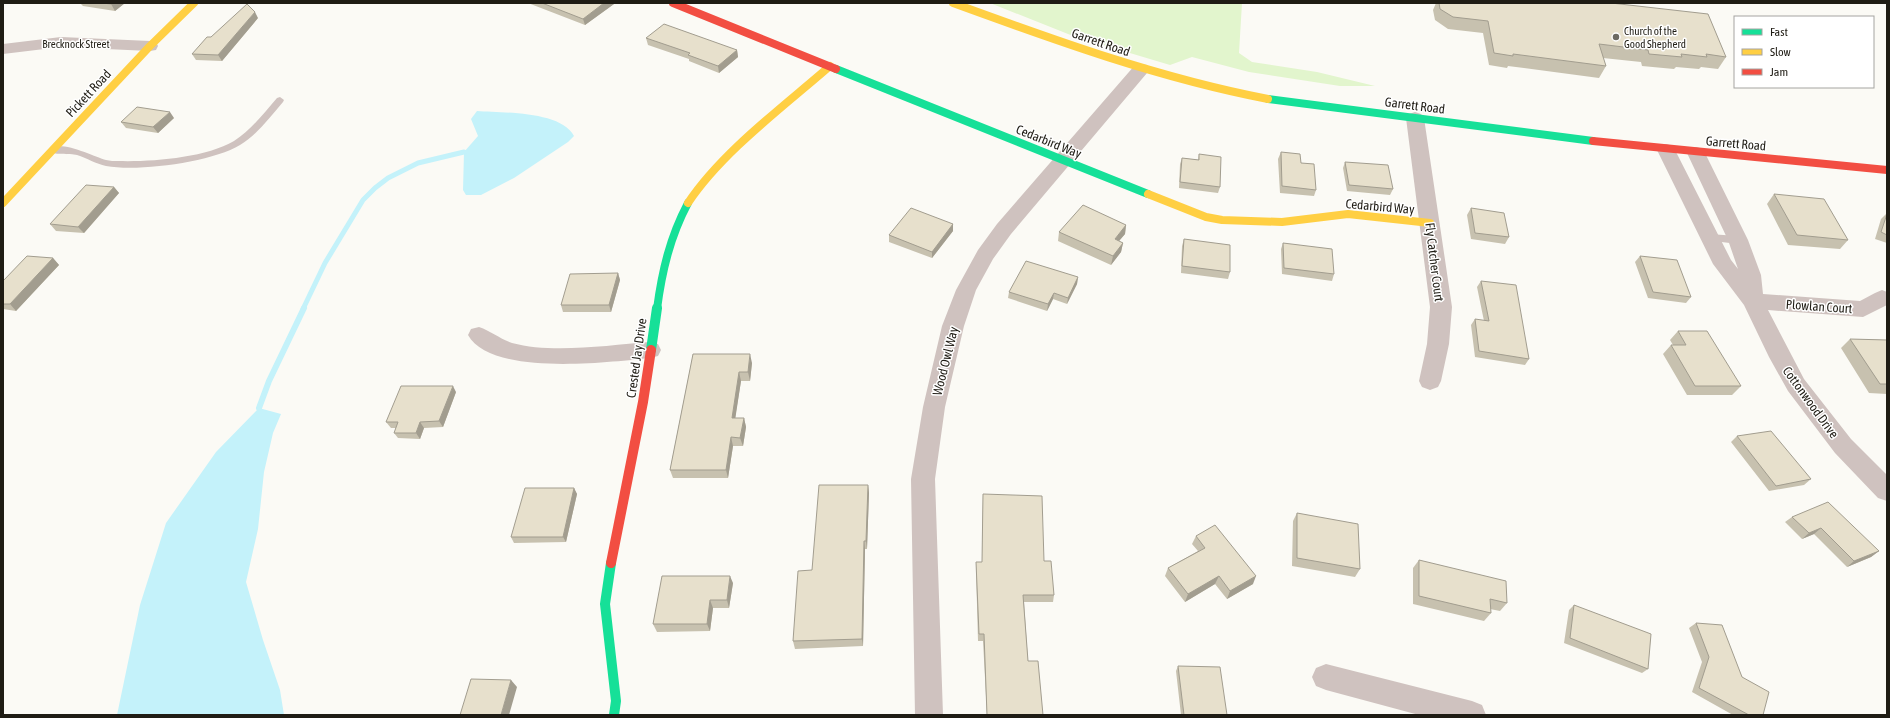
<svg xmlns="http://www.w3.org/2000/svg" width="1890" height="718" viewBox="0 0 1890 718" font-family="'Asap Condensed',sans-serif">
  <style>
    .green { fill: #e2f5cd }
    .water { fill: #c4f2fa }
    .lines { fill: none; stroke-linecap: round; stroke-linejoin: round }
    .stream-far1 { stroke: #c4f2fa; stroke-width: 5 }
    .stream { stroke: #c4f2fa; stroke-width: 6 }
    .lane { fill: #cfc2bf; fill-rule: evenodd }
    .street { fill: #cfc2bf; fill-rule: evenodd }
    .fast-far1 { stroke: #16e098; stroke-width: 8 }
    .fast { stroke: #16e098; stroke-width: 10 }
    .slow { stroke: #ffcf43; stroke-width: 8 }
    .jam-far1 { stroke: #f24e42; stroke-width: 8 }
    .jam { stroke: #f24e42; stroke-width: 10 }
    .wall { fill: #c7c1af }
    .shaded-wall { fill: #a29d8f }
    .building { fill: #e7e0cc; stroke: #a29d8f }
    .poi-dot { fill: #6c6a63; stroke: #fff; stroke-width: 1.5 }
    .labels { text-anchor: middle; stroke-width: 3; stroke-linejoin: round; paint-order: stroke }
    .far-poi-label { font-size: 11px; fill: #1f1c14; stroke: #fff; text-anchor: start }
    .far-street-label { font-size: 11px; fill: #1f1c14; stroke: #fff }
    .street-label { font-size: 13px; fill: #1f1c14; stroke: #fff }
  </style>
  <rect width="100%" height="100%" fill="#fbfaf5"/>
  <!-- green -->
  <path class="green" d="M990 3H1242L1239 53 1252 62 1317 72 1375 86H1340L1249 72 1192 57 1170 65 1073 36Z"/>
  <!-- water -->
  <path class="water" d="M477 111C503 113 561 111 574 136L568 142 514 178 481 195H466L463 190 464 152 478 136 471 119Z
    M259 408 281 414 273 433 264 472 258 529 246 582 263 640 280 690 284 715H117L140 605 166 523 216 452Z"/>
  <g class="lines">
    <!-- stream-far1 -->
    <path class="stream-far1" d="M303 309 325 263 363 200 375 188 388 178 418 163 464 152"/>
    <!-- stream -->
    <path class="stream" d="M259 408 269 381 304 308"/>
    <!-- lane -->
    <path class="lane" d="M280 97 284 100 283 102C270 117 257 135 240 145 212 162 139 172 106 166 96 164 87 158 77 155 70 153 53 156 48 150 58 138 94 157 106 160 110 161 114 161 118 161 151 162 205 158 234 141 251 130 264 113 277 98Z
      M1709 234 1738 236 1743 240 1738 244 1705 240 1704 238Z"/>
    <!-- street -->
    <path class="street" d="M61 37 150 41 156 42 158 46 156 50 150 51 61 47 3 54V44Z
      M1141 64 1147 65 1150 69 1147 73 1011 234 993 259 976 290 964 326 945 407 935 479 943 715H915L911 479 923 407 942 326 956 290 978 250 997 224 1135 65Z
      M1415 112 1421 114 1424 118 1452 307 1449 344 1441 381 1438 387 1430 390 1422 387 1419 381 1427 344 1430 307 1406 118 1409 114Z
      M1666 144 1673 146 1675 150 1731 260 1738 269 1728 240 1687 153 1689 149 1696 147 1703 149 1748 240 1761 275 1763 294 1860 301 1875 293 1882 290 1887 292V305L1863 317 1768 310 1804 379 1851 439 1887 475V501L1878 498 1835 453 1788 391 1769 357 1744 305 1713 264 1657 150 1659 146Z
      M479 327C491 331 500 339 512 343 553 354 608 345 650 342L658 344 661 350 658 356 650 358C610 362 491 377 468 335L471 329Z
      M1326 664 1472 701 1482 705 1486 715H1419L1326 690 1316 686 1312 677 1316 668Z"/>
    <!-- fast-far1 -->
    <path class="fast-far1" d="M836 69 1148 194
      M1268 99 1593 141
      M657 309C662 271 670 237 688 203"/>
    <!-- fast -->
    <path class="fast" d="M651 350 657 308
      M611 563 605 604 616 701 614 715"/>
    <!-- slow -->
    <path class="slow" d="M953 3C1057 41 1159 78 1268 99
      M1148 194 1206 217 1222 220 1282 222 1348 214 1430 223
      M3 203 150 46 194 3
      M688 203C722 152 783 107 830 66"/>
    <!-- jam-far1 -->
    <path class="jam-far1" d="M673 3 836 69
      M1593 141 1887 170"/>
    <!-- jam -->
    <path class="jam" d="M611 563 643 402 651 350"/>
  </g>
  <!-- wall -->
  <path class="wall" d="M80 3H125L115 11 83 6Z
    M528 3H613L614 4 585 25Z
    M1436 3H1611L1726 57 1718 69 1701 67 1699 69 1676 67 1674 69 1642 66 1641 62 1603 58 1606 66 1599 78 1508 66 1507 68 1489 65 1483 33 1448 29 1435 20 1433 10Z
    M258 18 222 61 196 60 192 54 211 37Z
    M646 38 737 50 738 57 719 73 689 61V59L648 45Z
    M174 118 158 133 126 128 121 122Z
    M1281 152 1301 163 1316 190 1314 196 1280 193 1278 159Z
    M1199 154 1220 187 1218 193 1179 188 1180 164 1182 158 1198 160Z
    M1345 162 1393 189 1390 195 1347 191 1343 168Z
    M114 187 119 193 84 233 56 231 50 224Z
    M1774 194 1848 240 1840 249 1788 245 1767 204Z
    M1471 208 1509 237 1505 244 1471 239 1467 215Z
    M1887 213V243L1875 239 1881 219Z
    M953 224V231L932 258 889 242V235Z
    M1126 225 1125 234 1119 241 1123 243 1121 252 1111 265 1058 241 1059 232Z
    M1184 239 1230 272 1228 279 1181 273 1182 246Z
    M1283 243 1334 274 1332 281 1282 274 1281 249Z
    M1640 256 1691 297 1686 303 1648 298 1635 262Z
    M53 258 59 265 16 311 3 309V281Z
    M618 273 620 280 611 312H563L561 305Z
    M1078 277 1077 284 1067 304 1053 299 1047 311 1008 298 1009 292Z
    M1481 281 1529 359 1525 365 1475 357 1471 325 1475 319 1484 321 1477 287Z
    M1678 331 1741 386 1732 395H1687L1663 354 1671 345H1673L1670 340Z
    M1850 339 1887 340V394L1869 393 1841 348Z
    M693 354 752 363 750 381H741L735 418H744L746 427 743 446H733L728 478H673L670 470Z
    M456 392 443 427 424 428 420 439 398 438 394 433 396 428H391L386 422Z
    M1737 436 1811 479 1804 485 1769 491 1731 442Z
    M868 485 869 493 867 549H865L863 646 795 649 793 641 812 570Z
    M574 488 577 494 566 542 514 543 511 537Z
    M983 494 1044 561 1054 595 1053 602H1024L1028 661 1043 715H987L983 641H978L976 569V562H982Z
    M1297 513 1360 569 1355 577 1292 566 1293 521Z
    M1792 517 1879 551 1871 557 1847 567 1814 534 1802 539 1785 522Z
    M1196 536 1253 584 1227 599 1215 584 1185 602 1165 576 1168 568 1198 551 1192 544Z
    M1419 560 1507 603 1500 611 1490 609 1491 613 1484 621 1413 604V568Z
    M733 583 729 608H713L710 631 657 632 653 624Z
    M1574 605 1648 669 1642 673 1564 643 1569 610Z
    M1696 623 1763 715H1733L1692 692 1702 662 1689 628Z
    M1178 666 1227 715H1181L1176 671Z"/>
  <!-- shaded-wall -->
  <path class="shaded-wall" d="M113 3H125L115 11 111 4Z
    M604 3H613L614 4 585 25 583 19Z
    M255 12 258 18 222 61 218 55Z
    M737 50 738 57 719 73 718 66Z
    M170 112 174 118 158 133 153 127Z
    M114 187 119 193 84 233 78 227Z
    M953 224V231L932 258V252Z
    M1126 225 1125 234 1113 248 1115 239Z
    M1123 243 1121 252 1111 265 1113 256Z
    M53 258 59 265 16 311 10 304Z
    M618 273 620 280 611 312 609 305Z
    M1078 277 1077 284 1067 304 1068 298Z
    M1054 293 1053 299 1047 311 1048 304Z
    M750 354 752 363 750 381 748 372Z
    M739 372 741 381 734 427 732 418Z
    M453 386 456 392 443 427 439 421Z
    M744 418 746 427 743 446 740 438Z
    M420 422 424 428 420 439 416 433Z
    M731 437 733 446 728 478 726 470Z
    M868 485 869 493 867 549 866 541Z
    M574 488 577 494 566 542 563 537Z
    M1821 528 1814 534 1802 539 1809 533Z
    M864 541 865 549 863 646 862 639Z
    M1879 551 1871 557 1847 567 1854 561Z
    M730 576 733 583 729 608 727 600Z
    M1219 576 1215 584 1185 602 1188 594Z
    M1256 576 1253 584 1227 599 1230 591Z
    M710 600 713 608 710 631 707 624Z
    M511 680 517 687 509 715H501Z"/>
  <!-- building -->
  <path class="building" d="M102 3H113L111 4Z
    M542 3H604L583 19Z
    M1439 3H1611L1708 14 1726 57 1706 54 1707 57 1681 54 1682 57 1649 54 1648 50 1599 44 1606 66 1513 54V56L1494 53 1488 21 1453 17 1440 9Z
    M247 4 255 12 218 55 192 54 207 37H211Z
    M664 24 737 50 718 66 688 55 690 53 646 38Z
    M137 107 170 112 153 127 121 122Z
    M1281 152 1300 154 1301 163 1314 164 1316 190 1282 186Z
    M1199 154 1221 157 1220 187 1180 182 1182 158 1199 160Z
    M1345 162 1388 165 1393 189 1349 185Z
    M86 185 114 187 78 227 50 224Z
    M1774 194 1824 199 1848 240 1797 235Z
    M1083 205 1126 225 1115 239 1123 243 1113 256 1059 232Z
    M911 208 953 224 932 252 889 235Z
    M1471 208 1504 213 1509 237 1475 233Z
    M1887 214V235L1881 232Z
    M1184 239 1230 245V272L1182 266Z
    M1283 243 1332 249 1334 274 1284 268Z
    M27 256 53 258 10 304H3V281Z
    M1640 256 1677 260 1691 297 1653 292Z
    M1026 261 1078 277 1068 298 1054 293 1048 304 1009 292Z
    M618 273 609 305H561L570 274Z
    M1481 281 1516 285 1529 359 1479 351 1475 319 1489 321Z
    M1678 331H1707L1741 386H1695L1671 345H1686Z
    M1850 339 1887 340V384H1880Z
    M693 354H750L748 372H739L732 418H744L740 438 731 437 726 470H670Z
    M401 386H453L439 421 420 422 416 433H394L398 422H386Z
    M1771 431 1811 479 1776 486 1737 436Z
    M819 485H868L866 541H864L862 639 793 641 798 571 812 570Z
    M525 488H574L563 537H511Z
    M983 494 1042 496 1044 561H1051L1054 595H1023L1028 661H1038L1043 715H987L984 634H979L976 562H982Z
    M1828 502 1879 551 1854 561 1821 528 1809 533 1792 517Z
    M1297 513 1358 524 1360 569 1297 558Z
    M1215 525 1256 576 1230 591 1219 576 1188 594 1168 568 1205 548 1196 536Z
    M1419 560 1506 581 1507 603 1490 599 1491 613 1419 596Z
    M662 576H730L727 600H710L707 624H653Z
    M1574 605 1651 634 1648 669 1570 638Z
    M1696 623 1722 625 1742 677 1769 692 1763 715H1749L1699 688 1709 657Z
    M1178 666 1220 667 1227 715H1184Z
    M471 679 511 680 501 715H460Z"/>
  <!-- markers -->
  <circle class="poi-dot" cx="1616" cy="37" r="4"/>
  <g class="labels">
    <!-- far-poi labels -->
    <g class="far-poi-label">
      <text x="1624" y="35">Church of the<tspan x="1624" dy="13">Good Shepherd</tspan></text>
    </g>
    <!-- far-street labels -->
    <g class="far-street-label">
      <text x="76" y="48">Brecknock Street</text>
    </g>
    <!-- street labels -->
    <g class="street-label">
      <text transform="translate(1101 42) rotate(19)" y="5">Garrett Road</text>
      <text transform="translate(88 93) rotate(-47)" y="5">Pickett Road</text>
      <text transform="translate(1415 105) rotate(7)" y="5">Garrett Road</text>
      <text transform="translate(1049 141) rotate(22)" y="5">Cedarbird Way</text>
      <text transform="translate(1736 143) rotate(5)" y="5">Garrett Road</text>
      <text transform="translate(1380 206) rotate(5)" y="5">Cedarbird Way</text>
      <text transform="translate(1435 262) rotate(83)" y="5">Fly Catcher Court</text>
      <text transform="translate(1819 306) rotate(4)" y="5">Plowlan Court</text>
      <text transform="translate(636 358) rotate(-82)" y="5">Crested Jay Drive</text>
      <text transform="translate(945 361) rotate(-76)" y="5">Wood Owl Way</text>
      <text transform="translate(1811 402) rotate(54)" y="5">Cottonwood Drive</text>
    </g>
  </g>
  <!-- border -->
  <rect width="1890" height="718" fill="none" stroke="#1f1c14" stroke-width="8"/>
  <!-- legend -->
  <rect x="1734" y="16" width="140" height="72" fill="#ffffff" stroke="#a5a4a1"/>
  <rect x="1742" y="29" width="20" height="6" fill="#16e098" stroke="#a5a4a1"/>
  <text x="1770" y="36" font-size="12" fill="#1f1c14">Fast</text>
  <rect x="1742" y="49" width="20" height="6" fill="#ffcf43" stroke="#a5a4a1"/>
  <text x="1770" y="56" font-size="12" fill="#1f1c14">Slow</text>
  <rect x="1742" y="69" width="20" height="6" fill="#f24e42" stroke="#a5a4a1"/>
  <text x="1770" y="76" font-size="12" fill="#1f1c14">Jam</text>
</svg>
